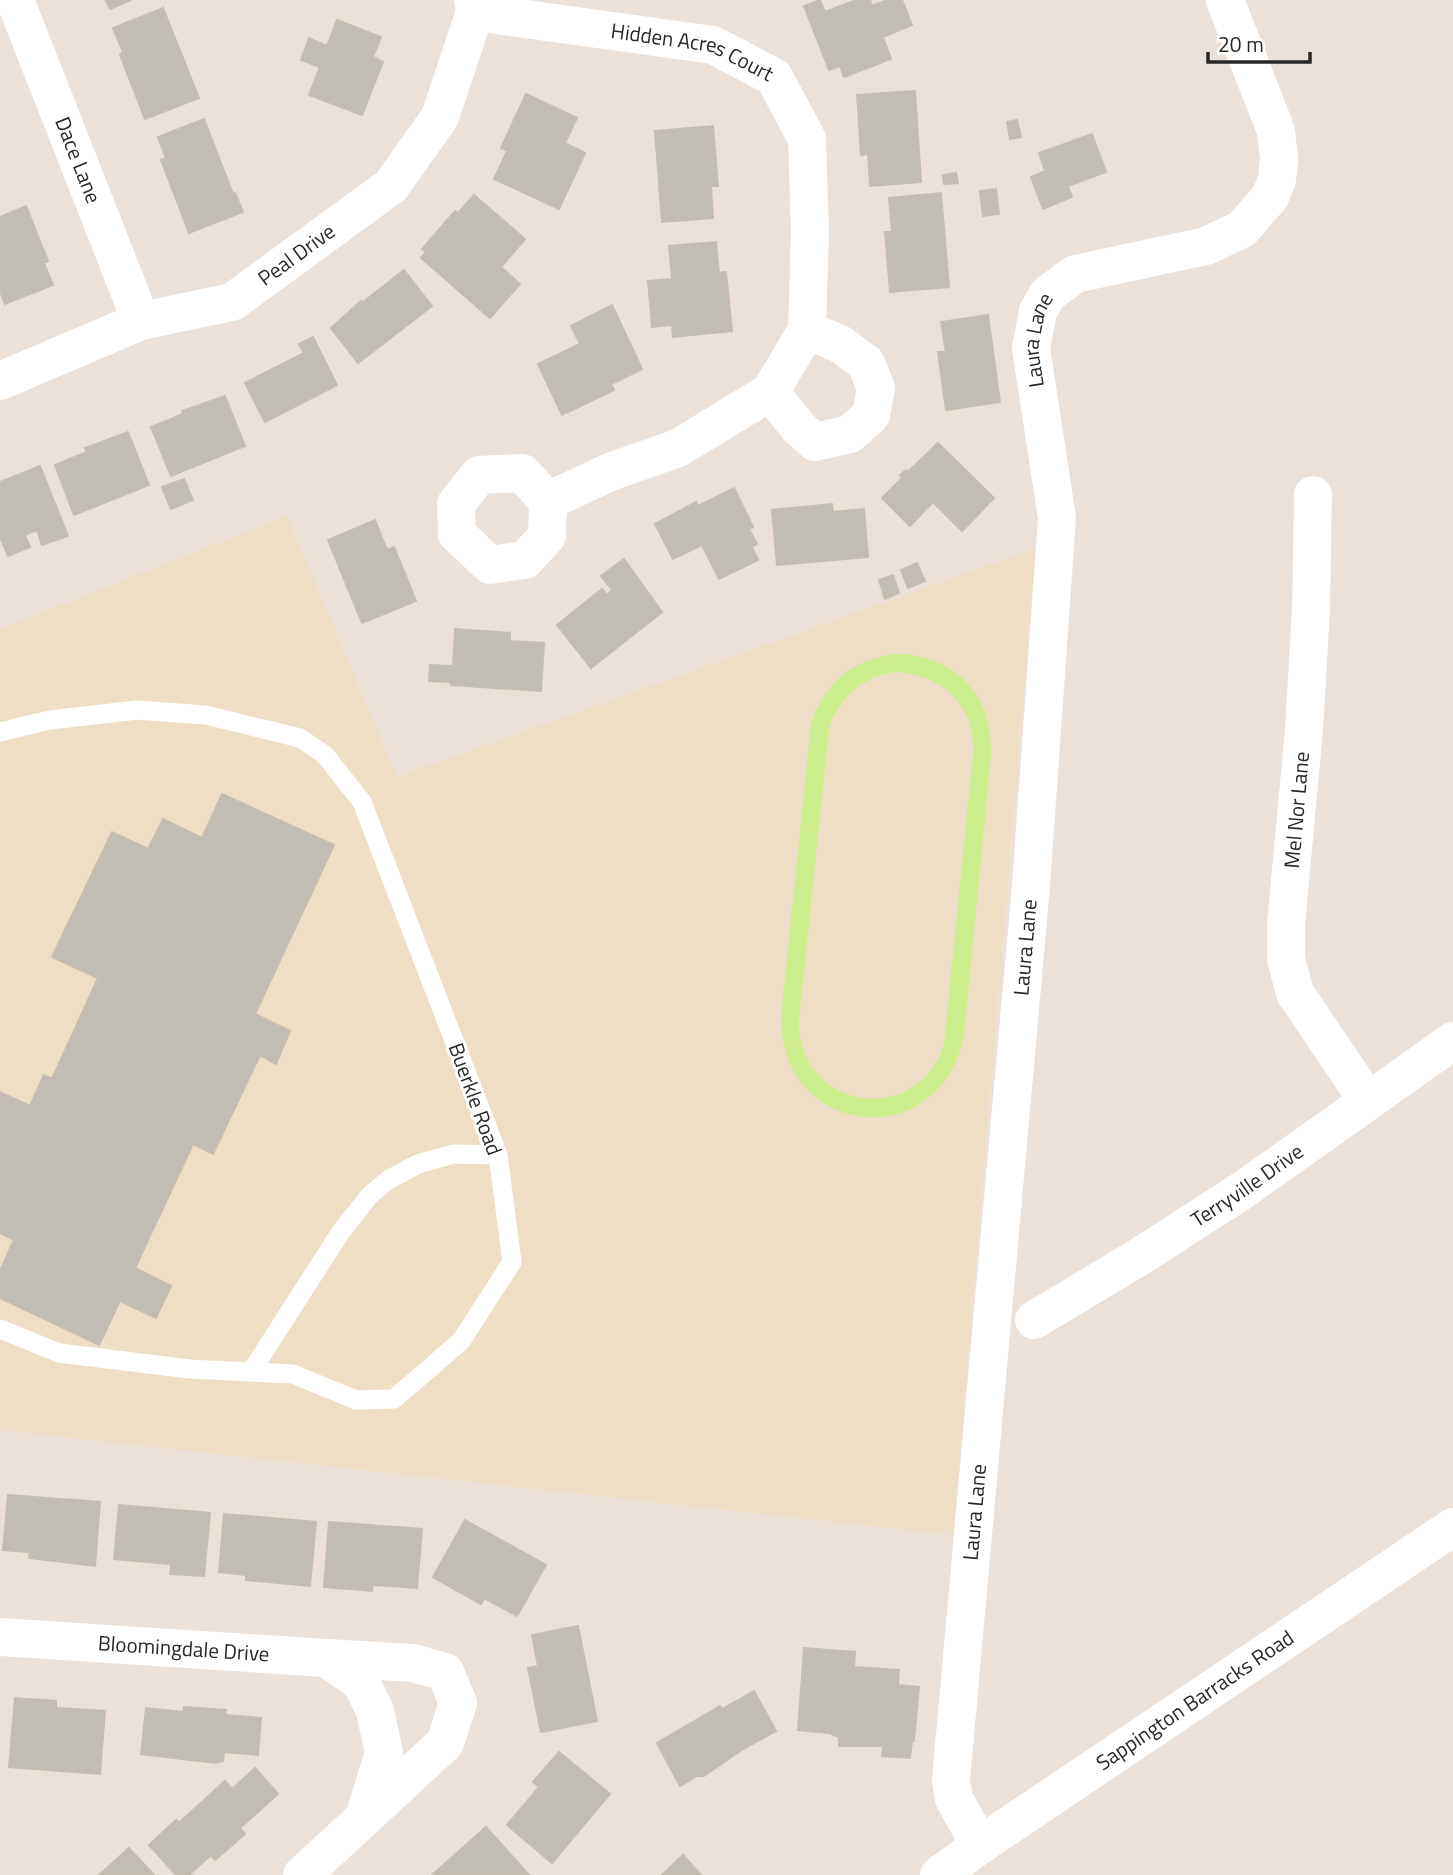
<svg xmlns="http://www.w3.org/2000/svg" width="1453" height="1875" viewBox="0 0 1453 1875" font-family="'Titillium Web',sans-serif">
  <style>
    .education { fill: #efdec6 }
    .pitch { fill: #cdee8c; fill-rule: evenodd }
    .building { fill: #c2bdb4; stroke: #c6bdb2; stroke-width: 2 }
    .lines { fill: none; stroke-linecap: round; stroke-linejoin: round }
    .service { stroke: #fff; stroke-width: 19 }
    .minor { stroke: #fff; stroke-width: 38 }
    .tertiary { stroke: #fff; stroke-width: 38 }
    .labels { text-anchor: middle; stroke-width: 6; stroke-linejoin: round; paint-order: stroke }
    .street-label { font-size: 21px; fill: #282828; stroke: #fff }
  </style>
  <rect width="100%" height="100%" fill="#ebe1d8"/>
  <!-- education -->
  <path class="education" d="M287 516 397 777 1036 548 953 1535 0 1430V629Z"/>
  <!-- pitch -->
  <path class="pitch" d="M895 654C954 654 993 695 991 754L964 1034C943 1154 781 1141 781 1017L811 723C826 681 851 661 895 654ZM896 672C942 674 975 705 973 753L944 1044C917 1130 796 1109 799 1019L829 728C840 696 862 677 896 672Z"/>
  <!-- building -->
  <path class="building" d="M106 0H131L110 9Z
    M820 0 825 12 856 0H870L872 6 887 0H902L912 25 883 37 891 59 844 77 840 66 829 70 804 6Z
    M163 8 199 98 145 119 120 55 123 52 113 28Z
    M337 20 381 37 373 57 383 62 362 115 309 95 320 67 301 60 309 38 327 46Z
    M915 91 921 182 870 186 868 154 861 155 857 95Z
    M526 94 577 118 565 143 585 153 559 209 494 179 507 151 501 148Z
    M204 119 233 194 235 193 243 212 189 233 161 160 166 158 158 137Z
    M1017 120 1021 137 1010 139 1007 122Z
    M713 126 718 186H711L713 218 662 222 655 131Z
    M1092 134 1106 172 1068 186 1072 197 1043 209 1031 177 1045 171 1039 153Z
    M956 173 958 183 944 184 943 175Z
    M996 189 999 214 983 216 980 191Z
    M941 193 949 287 890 292 885 232H892L889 198Z
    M474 195 525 239 501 267 520 284 490 318 421 258 426 252 422 249 455 211 458 213Z
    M26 206 48 261 44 263 53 285 5 304 0 291V217Z
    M716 242 719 273 726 272 732 331 673 337 672 325 652 327 648 281 672 279 669 246Z
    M404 270 432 306 358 363 331 328 361 301 362 303Z
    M612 305 642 369 611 384 614 390 562 415 538 364 580 344 571 326Z
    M988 315 1000 402 946 410 938 352H946L941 322Z
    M313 337 337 385 265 422 245 383 304 353 299 344Z
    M225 396 245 446 171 476 151 427 183 414 182 411Z
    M128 432 149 485 74 515 55 465 87 452 85 448Z
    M938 443 994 498 962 531 933 502 910 526 882 498 902 478 900 475 906 470 908 472Z
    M40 466 68 536 42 545 37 530 25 535 30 547 8 556 0 537V482Z
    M184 479 193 500 171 509 162 487Z
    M734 488 753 527 749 529 757 544 752 547 758 560 719 579 702 545 673 559 655 524 696 502 698 506Z
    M832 504 833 512 864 509 868 557 777 565 772 510Z
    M375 520 387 550 394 547 416 601 362 623 328 540Z
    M624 559 662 612 591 668 557 625 602 589 607 595 612 590 601 576Z
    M917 563 925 581 908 588 901 570Z
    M893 575 899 593 885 599 879 580Z
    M455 629 510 633V641L544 643 541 691 451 685V682L429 681 430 665 453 666Z
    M222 794 334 845 255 1014 290 1031 276 1064 260 1055 213 1154 193 1144 135 1268 171 1286 156 1318 120 1301 99 1345 0 1298V1271L14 1240 0 1233V1092L30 1106 44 1075 52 1079 98 978 52 957 112 832 148 849 163 819 202 838Z
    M8 1495 100 1502 95 1566 29 1558 30 1552 3 1550Z
    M119 1505 210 1513 204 1576 170 1574 171 1564 114 1559Z
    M224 1514 316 1522 310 1586 246 1580V1575L219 1572Z
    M465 1520 546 1565 517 1616 484 1598 481 1604 433 1577Z
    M329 1522 422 1529 417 1588 373 1585 372 1591 324 1587Z
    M578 1626 597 1721 541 1732 528 1668 538 1666 532 1635Z
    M804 1648 855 1652 854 1667 899 1670 898 1685 919 1687 914 1741H912L910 1758 882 1756 883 1746H839V1737L829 1733 798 1730Z
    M754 1691 776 1731 743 1749 704 1776H697L680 1786 657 1743 720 1706 722 1709Z
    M15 1698 56 1701V1708L105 1711 100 1774 9 1767Z
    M184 1707 226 1710 225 1715 261 1718 258 1755 224 1752 223 1761 216 1763 141 1754 146 1708 183 1712Z
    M559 1752 610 1794 552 1863 507 1825 539 1787 533 1782Z
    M255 1768 278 1794 240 1828 245 1834 215 1860 211 1855 189 1875H176L149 1845 176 1820 179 1823 225 1781 232 1789Z
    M486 1827 529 1875H432Z
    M129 1848 154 1875H99Z
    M683 1855 701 1875H662Z"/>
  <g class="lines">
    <!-- service -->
    <path class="service" d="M0 732 50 720 137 710 206 715 300 738 325 755 362 802 498 1155 512 1262 461 1341 394 1399 356 1400 293 1374 189 1369 59 1353 0 1329
      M251 1372 340 1233 370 1195 388 1180 418 1164 453 1154 498 1155"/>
    <!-- minor -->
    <g class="minor">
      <path id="s1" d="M15 0 141 321"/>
      <path id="s2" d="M475 12 713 45 774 77 807 139 810 233 807 330 770 392 678 448 610 472 548 501"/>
      <path id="s3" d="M0 381 141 321 232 302 391 186 440 117 475 12 473 0"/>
      <path d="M770 392 799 428 815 442 850 434 871 415 876 388 866 363 840 344 807 330"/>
      <path d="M522 473 548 501 547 536 525 560 490 565 457 534 456 504 479 475Z"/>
      <path d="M1313 495 1311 609 1304 730 1286 924V959L1295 993 1368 1101"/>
      <path id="s4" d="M1034 1320 1139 1257 1240 1192 1453 1041"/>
      <path id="s5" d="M0 1637 326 1658 361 1682 375 1711 384 1753 364 1818 302 1875"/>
      <path d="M326 1658 413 1663 445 1672 458 1703 445 1743 366 1816"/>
      <path id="s6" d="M980 1845 954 1799 951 1780 1031 886 1057 518 1031 348 1038 311 1048 294 1075 274 1206 246 1242 229 1270 197 1277 180 1279 159 1276 131 1225 0"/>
    </g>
    <!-- tertiary -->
    <path class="tertiary" id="s7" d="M939 1875 980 1845 1453 1527"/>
  </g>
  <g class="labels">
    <!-- street labels -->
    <g class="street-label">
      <text dy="7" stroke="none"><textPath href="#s2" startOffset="222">Hidden Acres Court</textPath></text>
      <text dy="7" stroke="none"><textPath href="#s1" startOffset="172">Dace Lane</textPath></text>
      <text dy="7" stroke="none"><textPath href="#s3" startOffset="326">Peal Drive</textPath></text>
      <text dy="7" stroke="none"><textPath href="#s6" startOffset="1519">Laura Lane</textPath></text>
      <text transform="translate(1297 810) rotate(-85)" y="7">Mel Nor Lane</text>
      <text dy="7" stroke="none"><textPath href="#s6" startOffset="908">Laura Lane</textPath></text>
      <text transform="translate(475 1099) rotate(70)" y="7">Buerkle Road</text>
      <text dy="7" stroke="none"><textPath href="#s4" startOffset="252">Terryville Drive</textPath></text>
      <text dy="7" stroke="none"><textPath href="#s6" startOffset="341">Laura Lane</textPath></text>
      <text dy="7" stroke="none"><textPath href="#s5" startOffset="184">Bloomingdale Drive</textPath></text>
      <text dy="7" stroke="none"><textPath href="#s7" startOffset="310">Sappington Barracks Road</textPath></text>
    </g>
  </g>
  <!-- scale -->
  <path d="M1208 52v10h102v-10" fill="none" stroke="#282828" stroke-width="3.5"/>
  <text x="1218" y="52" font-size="21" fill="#282828" stroke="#ffffff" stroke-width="5" paint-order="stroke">20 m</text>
</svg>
